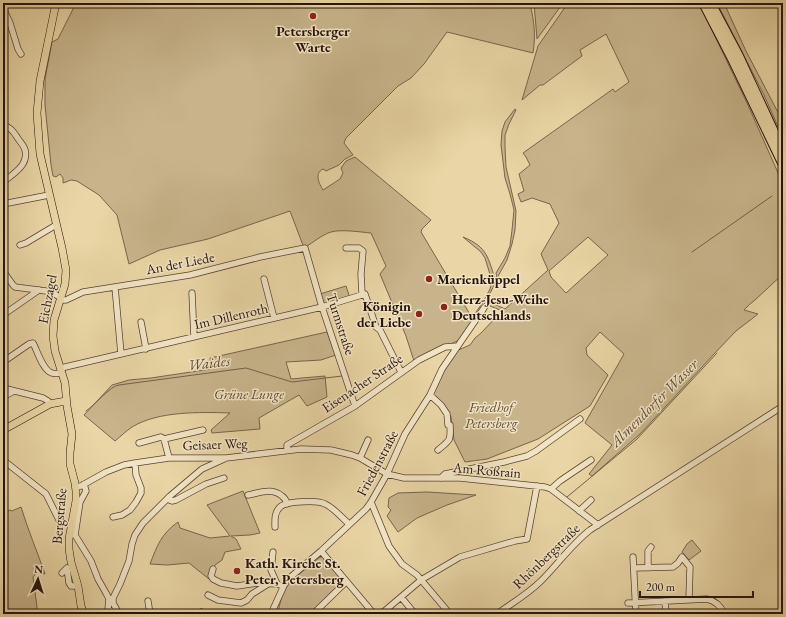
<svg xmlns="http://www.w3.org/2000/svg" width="786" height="617" viewBox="0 0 786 617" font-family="'EB Garamond',serif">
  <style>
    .green { fill: #c8b48b; stroke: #77644b; fill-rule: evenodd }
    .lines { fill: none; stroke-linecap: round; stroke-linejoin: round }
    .stream { stroke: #736048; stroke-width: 1 }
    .minor-casing { stroke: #574432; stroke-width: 7 }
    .major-casing { stroke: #26130b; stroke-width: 8 }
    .highway-casing { stroke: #26130b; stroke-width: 10 }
    .minor { stroke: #f1e4c4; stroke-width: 5.5 }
    .major { stroke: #e9d5a5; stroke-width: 7 }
    .highway { stroke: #e9d5a5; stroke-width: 8 }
    .poi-dot { fill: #8f2418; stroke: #f1e4c4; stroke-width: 1.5 }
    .labels { text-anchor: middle; stroke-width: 3; stroke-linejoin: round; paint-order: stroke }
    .poi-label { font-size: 14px; font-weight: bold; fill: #26130b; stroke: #f1e4c4; text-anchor: start }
    .street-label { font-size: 14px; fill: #26130b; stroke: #f1e4c4 }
    .park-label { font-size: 14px; font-style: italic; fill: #5f4b38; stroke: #f1e4c4 }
    .water-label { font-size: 15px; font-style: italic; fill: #5a4634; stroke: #f1e4c4 }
  </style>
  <rect width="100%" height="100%" fill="#e9d5a5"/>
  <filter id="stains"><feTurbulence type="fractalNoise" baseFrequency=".005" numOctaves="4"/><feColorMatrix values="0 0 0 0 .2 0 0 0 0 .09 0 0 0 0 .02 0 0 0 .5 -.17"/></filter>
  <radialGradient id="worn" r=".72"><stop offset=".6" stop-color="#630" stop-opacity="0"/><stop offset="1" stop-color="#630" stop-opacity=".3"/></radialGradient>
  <!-- green -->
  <path class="green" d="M76 3H530C534 22 536 34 533 53L447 32 424 64 411 78 398 86 346 138 344 143 353 155 345 159 339 165 326 171 323 169C314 174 319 183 323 190L340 179 343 173 341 168 346 161 355 157 431 220 422 229 421 232 474 321 461 338 457 341 414 361 406 336 380 274 386 266 371 233C360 232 341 229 331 232 323 234 311 244 304 248L290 211 208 239 160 250 129 264 117 215 99 195 77 181 71 180 63 183V178L60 174 56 177 53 176 51 165 45 105V79L52 42 58 39Z
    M534 3H563L537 39Z
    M568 3H699L747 103 783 184V274L755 300 750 304 744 310 758 314 736 331 713 355 680 391 640 434 592 476 589 474 612 445 585 423 624 354 600 332 586 348 587 355 608 375 590 406 538 439 487 459 465 462 454 440 451 417 441 402 431 394 443 370 456 351 470 345 475 338 480 334 502 311 488 305 490 302 505 309 548 270 541 254 559 223 550 204 532 198 521 202 518 194 524 191 519 174 530 165 526 157 523 153 613 89 615 92 629 82 606 34 580 50 582 56 543 85H540L522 100 538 46ZM588 237 608 255 566 293 551 277 549 271Z
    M717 3H724L746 51 783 122V138L764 95Z
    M515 109 516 110 509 124 505 135V148L506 167 516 211 515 230 512 244 507 260 497 278 496 273 505 258 510 246 512 230 514 210 510 194 505 178 501 145 502 131 505 122Z
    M463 237C488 247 488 258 496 282L481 310 475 318 474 315 483 302 490 289 492 281 485 258 481 252Z
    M346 286 350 298 324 306 320 294Z
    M327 332 336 355 321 360 286 362 291 379 325 376 327 397 307 406 299 395 259 418 260 429 212 433 211 430 230 413C200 412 158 411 132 427 126 431 121 436 115 441L84 415 112 385 129 380 151 378 211 369 210 358Z
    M243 491 260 533 250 535 231 536 236 539 241 549 225 552 222 560 215 565 211 573 209 579 189 563 167 565 150 564C157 546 161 534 178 522L180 528 210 538 230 536 207 505Z
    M427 492 476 495 447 505 417 518 398 532 387 516 391 510 388 507 389 498 398 493Z
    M21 507C28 530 37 551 45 574L37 572 33 577 37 607 36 614H3V517C5 514 7 511 10 510L12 511Z
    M692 540 701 551 689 560 682 552 687 544Z
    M320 557H323L342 580 341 583 310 614H283L278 611 283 592 292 580Z"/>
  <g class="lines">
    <!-- stream -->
    <path class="stream" d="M692 252 772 196
      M86 411C95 405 110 386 119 385L246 368 292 382 342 376
      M567 497 637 439 717 353"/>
    <!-- minor casing -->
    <g class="minor-casing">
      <path id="minor" d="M3 8 10 23 18 49 21 54
        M3 125C10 127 13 131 17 137 19 141 24 145 25 150 29 165 13 174 3 182
        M3 204 49 195
        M20 245 26 243 56 225
        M346 248H359L363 251 361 274 362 294
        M3 271 13 285 15 287 46 291 53 293 61 298
        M264 279 274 318
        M115 287 121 354
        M192 293 194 337
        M60 300H66L83 292 190 275 260 257 305 248 322 307 355 406
        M3 315 39 290
        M141 322 146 349
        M3 362 29 344 33 343C37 350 43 371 52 373 55 374 59 373 62 373
        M61 368 322 307 365 294 376 327 380 330 401 372
        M3 388 43 398 48 401 50 404
        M430 395 441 405 447 414 448 425H450C451 441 450 440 438 450
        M3 397 14 391
        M164 439 169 458
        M139 443 161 437 164 439 203 430
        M287 450V445L355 406 419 360 445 347 458 346
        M360 458 368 440
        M3 460 46 494 60 522
        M441 478 445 474 504 462 527 456 536 451 580 419
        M84 484 86 491 80 502 75 535 91 561 98 579 106 593 109 599 108 609 113 612 119 613
        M76 487 81 486 106 472 124 465 135 463 169 458H226L301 449 331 450 352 455 360 458 387 474 404 478H460L545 487 551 489 598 525
        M551 489 560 481 591 460
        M248 495C259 493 272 487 282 496 285 498 286 500 287 504
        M167 499 172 501 176 500 206 484 224 478
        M371 502 389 546 402 564 417 575 450 614
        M579 511 591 500
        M113 517 122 515 130 510 136 502 141 493V488L136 475 135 463
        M275 527C275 520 274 513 280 507 286 501 318 500 325 504 333 507 342 518 349 524
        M321 551 374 614
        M273 552 271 570 277 584
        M633 557 636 614
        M634 568 673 567 678 563 682 557 690 567 689 599
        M648 568V551L651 547
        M213 569 211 576 213 579 221 583 237 586 258 583 277 584 283 586
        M62 573 67 568 69 583 71 586H78
        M208 595 218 600 241 603 247 600 252 594 268 584
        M401 597 415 614
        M148 601 150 614
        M665 601 666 614
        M628 603 707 599C716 601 721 606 724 614
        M201 612 202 614
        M73 614 83 612
        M119 614 113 603V598L120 584 129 561 132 544 135 535 143 523 170 496 202 469 224 459
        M271 614 286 581 321 551 366 509 371 502 387 474 405 434 430 395 442 369 484 308
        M313 614 346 582
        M381 614 421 580 460 557 515 541 527 539 537 486
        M497 614C512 603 528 594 541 581 558 564 571 545 590 530L783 406"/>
    </g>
    <!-- major casing -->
    <g class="major-casing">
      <path id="major" d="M56 3 40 81 37 113 40 154 62 248 66 270 65 284 54 320 53 336 55 351 65 383 67 406 72 434 70 453V464L75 483 76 491V501L69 539V549L71 562 78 586 81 606 84 614
        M3 430 50 404 55 403 66 401"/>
    </g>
    <!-- highway casing -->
    <g class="highway-casing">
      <path id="highway" d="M703 3 732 59 783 165
        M711 3 738 54 783 151"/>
    </g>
    <!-- minor -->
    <use href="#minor" class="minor"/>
    <!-- major -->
    <use href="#major" class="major"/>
    <!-- highway -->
    <use href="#highway" class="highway"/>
  </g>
  <!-- markers -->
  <g class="poi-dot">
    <circle cx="313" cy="16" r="4"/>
    <circle cx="429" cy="279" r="4"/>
    <circle cx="444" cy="307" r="4"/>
    <circle cx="419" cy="314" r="4"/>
    <circle cx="237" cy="571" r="4"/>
  </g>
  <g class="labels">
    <!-- poi labels -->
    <g class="poi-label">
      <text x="313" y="36" text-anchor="middle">Petersberger<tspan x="313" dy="16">Warte</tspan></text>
      <text x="437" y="284">Marienküppel</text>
      <text x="452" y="304">Herz-Jesu-Weihe<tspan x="452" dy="16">Deutschlands</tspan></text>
      <text x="411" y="311" text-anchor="end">Königin<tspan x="411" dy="16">der Liebe</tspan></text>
      <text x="245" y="568">Kath. Kirche St.<tspan x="245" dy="16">Peter, Petersberg</tspan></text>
    </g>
    <!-- street labels -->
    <g class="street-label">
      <text transform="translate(180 263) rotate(-11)" y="5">An der Liede</text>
      <text transform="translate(47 299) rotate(-79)" y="5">Eichzagel</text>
      <text transform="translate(231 316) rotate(-13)" y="5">Im Dillenroth</text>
      <text transform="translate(341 324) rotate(72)" y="5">Turmstraße</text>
      <text transform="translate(362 383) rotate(-34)" y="5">Eisenacher Straße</text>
      <text transform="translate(215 444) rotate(-2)" y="5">Geisaer Weg</text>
      <text transform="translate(377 463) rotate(-62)" y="5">Friedenstraße</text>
      <text transform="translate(487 470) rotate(5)" y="5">Am Roßrain</text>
      <text transform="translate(59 516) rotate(-85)" y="5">Bergstraße</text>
      <text transform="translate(546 556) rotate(-44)" y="5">Rhönbergstraße</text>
    </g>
    <!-- park labels -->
    <g class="park-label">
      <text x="249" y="399">Grüne Lunge</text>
      <text x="491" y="412">Friedhof<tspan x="491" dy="16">Petersberg</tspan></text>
    </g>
    <!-- water labels -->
    <g class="water-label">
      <text transform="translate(209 363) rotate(-7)" y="5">Waides</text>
      <text transform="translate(654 403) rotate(-45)" y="5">Almendorfer Wasser</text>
    </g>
  </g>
  <!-- margin -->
  <rect width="786" height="617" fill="none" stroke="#e9d5a5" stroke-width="16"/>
  <rect x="4" y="4" width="778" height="609" fill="none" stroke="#26130b" stroke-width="2"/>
  <rect x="8" y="8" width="770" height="601" fill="none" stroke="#26130b"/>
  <!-- north arrow -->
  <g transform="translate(38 579) rotate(4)" stroke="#f1e4c4" stroke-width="3" paint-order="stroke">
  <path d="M0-3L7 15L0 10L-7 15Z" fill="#26130b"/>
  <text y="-6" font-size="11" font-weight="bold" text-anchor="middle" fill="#26130b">N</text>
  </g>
  <!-- scale -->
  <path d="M640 591v6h113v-6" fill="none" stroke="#26130b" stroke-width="2"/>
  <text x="646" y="591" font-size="12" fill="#26130b" stroke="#f1e4c4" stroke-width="3" paint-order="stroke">200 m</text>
  <rect width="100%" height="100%" filter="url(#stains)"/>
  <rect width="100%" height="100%" fill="url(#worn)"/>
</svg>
